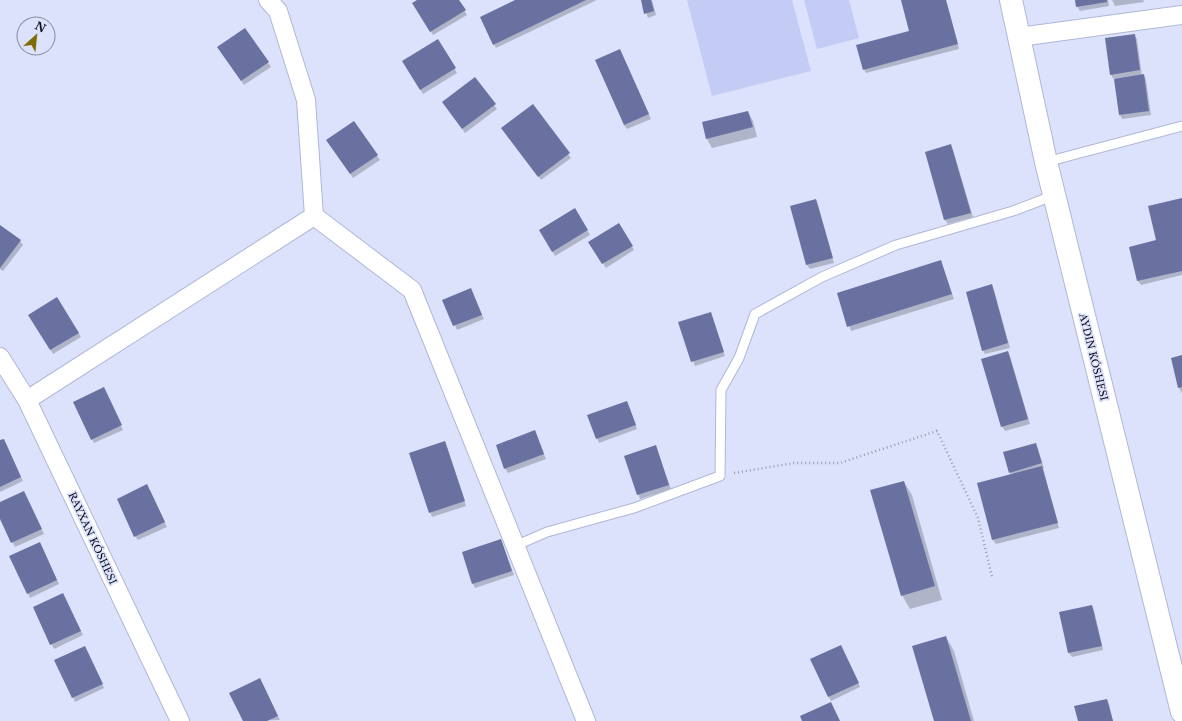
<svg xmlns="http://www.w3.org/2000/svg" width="1182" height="721" viewBox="0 0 1182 721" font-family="'Libre Baskerville',serif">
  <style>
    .green { fill: #c3ccf4 }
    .shadow { fill: #0003 }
    .building { fill: #6871a0 }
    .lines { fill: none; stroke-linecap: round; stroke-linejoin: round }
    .lane-casing { stroke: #b0b7d6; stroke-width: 11 }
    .street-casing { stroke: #b0b7d6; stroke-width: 20 }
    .secondary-casing { stroke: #b0b7d6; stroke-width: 24 }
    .path { stroke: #979cb0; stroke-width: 2.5; stroke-dasharray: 1 3; stroke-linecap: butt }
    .lane { stroke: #fff; stroke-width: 9 }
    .street { stroke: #fff; stroke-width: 18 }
    .secondary { stroke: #fff; stroke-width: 22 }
    .labels { text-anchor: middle; stroke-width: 3.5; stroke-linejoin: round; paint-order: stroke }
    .street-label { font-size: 10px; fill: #0b0d17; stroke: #dce2fb }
  </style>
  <rect width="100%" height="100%" fill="#dce2fb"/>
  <!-- green -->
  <path class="green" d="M687 0H792L811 71 712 96Z
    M804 0H849L859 38 817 49Z"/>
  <!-- shadow -->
  <path class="shadow" d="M419 0H458L467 15 433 35 413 3Z
    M517 0H597L496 48 494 44Z
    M642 0H652L656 15 648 18Z
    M902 0H946L959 49 866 73 864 69 911 31Z
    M1076 0H1108L1109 6 1080 11 1077 6Z
    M1112 0H1143L1144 2 1115 6Z
    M245 29 271 67 244 85 221 51Z
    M1134 35 1137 39 1142 76 1144 75 1146 80 1151 115 1122 119 1120 115 1115 78 1113 79 1111 74Z
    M438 41 457 73 423 94 403 61Z
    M622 55 651 119 627 129 624 125Z
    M475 78 497 109 465 133 443 102Z
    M533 106 571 158 541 180 505 132Z
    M748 112 753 121 757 137 712 148 707 139 703 123Z
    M354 122 380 160 353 178 330 144Z
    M951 146 953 150 973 217 948 224 945 220Z
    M1182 199V275L1141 285 1138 281 1130 248 1157 241Z
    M816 200 818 205 834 263 810 269 807 265 791 207Z
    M575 210 590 235 555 256 540 230Z
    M618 224 634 250 606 268 590 242Z
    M0 226 20 241 23 245 3 271 0 269Z
    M941 262 954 299 851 331 838 294Z
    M991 286 994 290 1010 348 985 354 983 350Z
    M473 294 484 319 457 330 444 301Z
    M57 298 81 337 53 354 30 315Z
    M710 313 725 356 695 366 680 323Z
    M1008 352 1010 356 1030 424 1005 431 1002 426Z
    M1182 356V399V393L1179 388 1172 359Z
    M106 393 123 430 94 443 92 439Z
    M629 406 637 429 599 443 588 416Z
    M535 431 546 459 508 473 505 468Z
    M0 441 6 444 23 481 0 492Z
    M1036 444 1044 468H1043L1059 528 996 544 993 540 978 484 1012 475 1010 472Z
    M447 447 466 506 432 517 410 454Z
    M656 447 671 489 640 499 625 456Z
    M904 482 912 495 942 600 910 609 902 595Z
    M150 490 167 527 138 540 135 536Z
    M26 497 44 534 15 547 0 517V503Z
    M501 540 514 575 475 588 473 584Z
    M42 547 59 584 30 598 28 593Z
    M65 598 83 635 54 649 34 608Z
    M1092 606 1094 610 1103 650 1072 657 1069 653 1060 613Z
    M946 637 954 651 974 721H935Z
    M843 650 860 687 831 701 829 697Z
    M87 651 104 688 75 702 73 697Z
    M262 683 280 720 244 721Z
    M1107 700 1109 704 1113 721H1079Z"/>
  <!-- building -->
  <path class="building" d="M417 0H459L466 10 430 32 412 3Z
    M515 0H586L493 45 480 17Z
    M641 0H651L654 11 644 14Z
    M901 0H946L958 44 863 70 856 45 909 31Z
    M1075 0H1107V2L1076 7Z
    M245 28 269 62 241 81 217 47Z
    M1135 34 1140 70 1110 75 1105 38Z
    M438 39 456 68 420 90 402 61Z
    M620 49 649 114 624 125 595 60Z
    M1144 74 1149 111 1119 115 1114 79Z
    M475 77 496 104 462 129 442 102Z
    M533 104 570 153 538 177 501 128Z
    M748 111 753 127 706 139 702 122Z
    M354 121 378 155 350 174 326 140Z
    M951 144 971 213 944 220 925 152Z
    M1182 198V271L1137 281 1129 247 1156 240 1148 206Z
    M816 199 833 258 806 265 790 206Z
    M575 208 588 230 552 252 539 230Z
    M619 223 633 246 602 264 588 242Z
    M0 225 21 240 0 268Z
    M941 260 952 294 847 327 837 293Z
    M992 284 1008 343 982 351 966 292Z
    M471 288 482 315 453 326 442 300Z
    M57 297 79 333 50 350 28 315Z
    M711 312 724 352 691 362 678 322Z
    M1008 351 1028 419 1001 427 981 359Z
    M1182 355V387L1178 388 1171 358Z
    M104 387 122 425 91 440 73 402Z
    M627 401 636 425 596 439 587 415Z
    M535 430 544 454 504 469 496 445Z
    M4 439 21 477 0 487V440Z
    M445 441 465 501 429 513 409 453Z
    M1036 443 1042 463 1009 473 1003 452Z
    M656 445 669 485 637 495 624 456Z
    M1042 466 1058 523 992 540 977 483Z
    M904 481 935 586 901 596 870 490Z
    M147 484 165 522 134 537 117 499Z
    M24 491 42 529 11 543 0 519V502Z
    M501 539 512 571 472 584 462 552Z
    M40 542 57 580 27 594 9 556Z
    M63 593 81 631 50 645 33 607Z
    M1092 605 1102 646 1068 653 1059 612Z
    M946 636 971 721H934L912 646Z
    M841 645 859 683 828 697 810 659Z
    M85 646 103 684 72 698 54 660Z
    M260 678 278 716 267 721H243L229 693Z
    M1107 699 1113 721H1078L1074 706Z
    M831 702 840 721H802L800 716Z"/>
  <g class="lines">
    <!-- lane casing -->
    <g class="lane-casing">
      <path id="lane" d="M1046 162 1182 126
        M515 546 547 532 634 508 720 476 721 390 739 358 755 314 822 277 896 245 1013 211 1055 195"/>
    </g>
    <!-- street casing -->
    <g class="street-casing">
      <path id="street" d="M268 0 278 11 306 100 314 216 412 290 586 721
        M1019 37 1182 15
        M0 357 27 400 180 721
        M27 400 314 216"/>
    </g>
    <!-- secondary casing -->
    <g class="secondary-casing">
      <path id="secondary" d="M1011 0 1046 162 1182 712"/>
    </g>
    <!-- path -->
    <path class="path" d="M734 473 794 463H840L937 431 978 518 992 577"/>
    <!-- lane -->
    <use href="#lane" class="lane"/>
    <!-- street -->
    <use href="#street" class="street"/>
    <!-- secondary -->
    <use href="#secondary" class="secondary"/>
  </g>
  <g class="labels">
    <!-- street labels -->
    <g class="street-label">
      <text transform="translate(1094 357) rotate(76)" y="4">AYDIN KÓSHESI</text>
      <text transform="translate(93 538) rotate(65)" y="4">RAYXAN KÓSHESI</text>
    </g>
  </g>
  <!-- north arrow -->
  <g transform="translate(36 36) rotate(27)"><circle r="19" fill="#dce2fb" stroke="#888da0"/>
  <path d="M0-3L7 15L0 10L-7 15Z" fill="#806c06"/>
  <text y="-6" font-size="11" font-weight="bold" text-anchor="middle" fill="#0b0d17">N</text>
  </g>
</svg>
